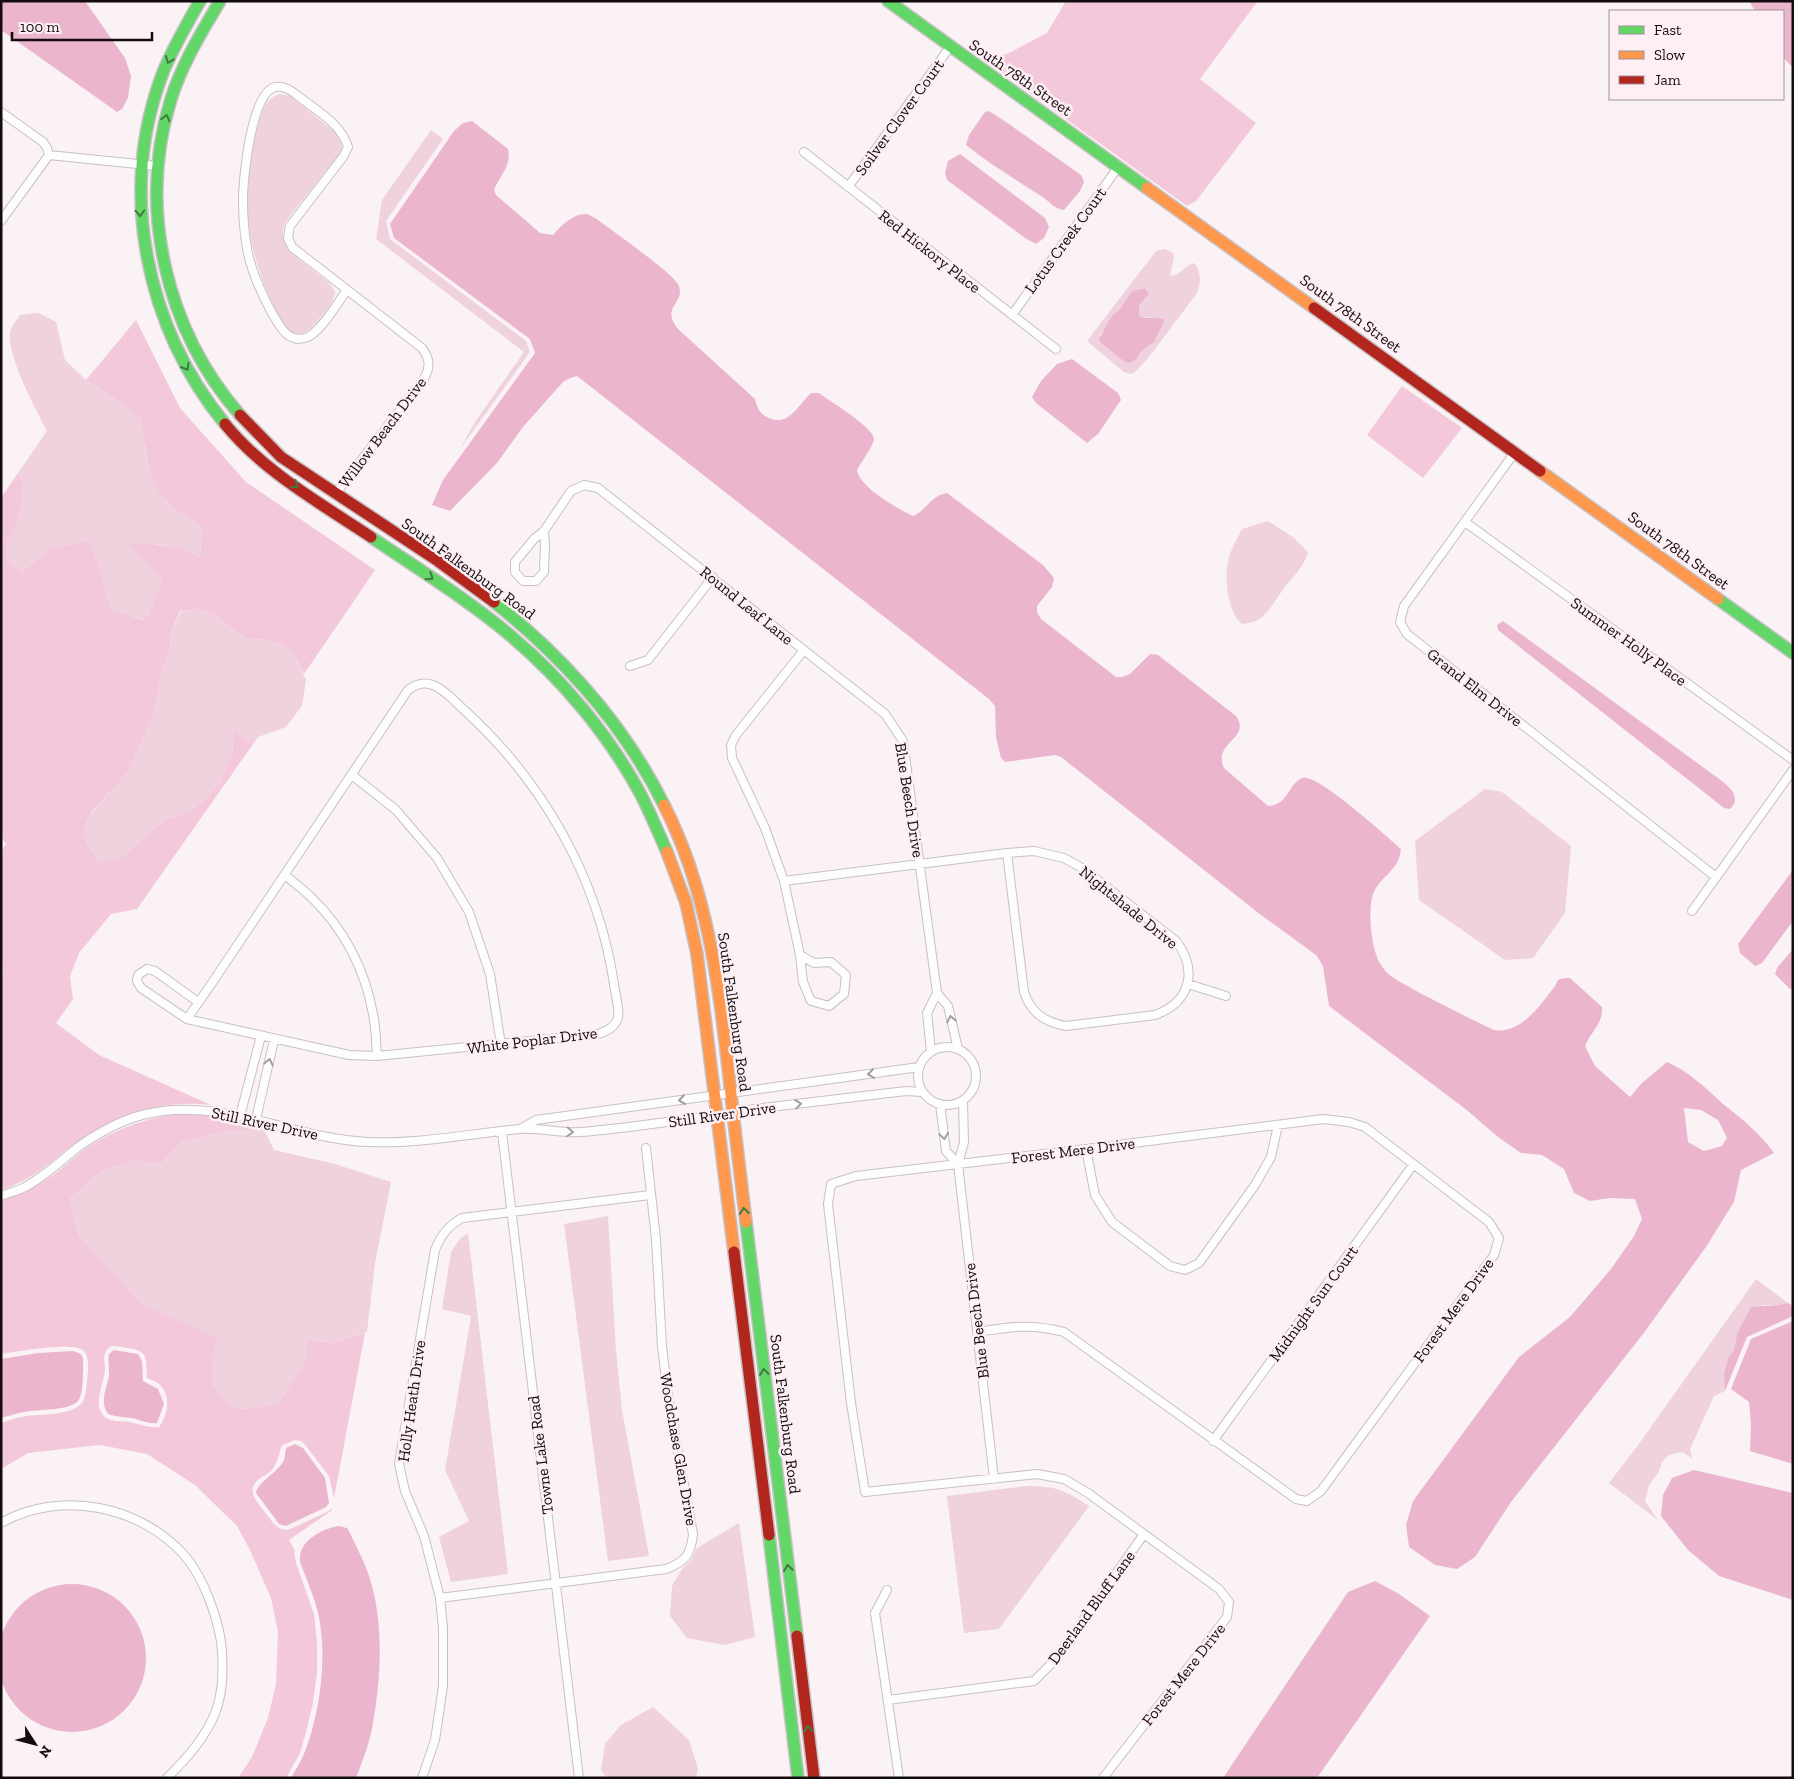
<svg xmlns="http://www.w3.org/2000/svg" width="1794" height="1779" viewBox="0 0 1794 1779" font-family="'Zilla Slab',serif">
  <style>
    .green { fill: #efd2de; fill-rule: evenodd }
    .forest { fill: #f4c8db; fill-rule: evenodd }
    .water { fill: #ebb6cd; fill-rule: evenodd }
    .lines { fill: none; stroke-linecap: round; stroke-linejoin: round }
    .street-casing { stroke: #c7c1c4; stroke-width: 10 }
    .fast-casing { stroke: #c7c1c4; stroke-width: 14 }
    .slow-casing { stroke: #c7c1c4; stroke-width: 14 }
    .jam-casing { stroke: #c7c1c4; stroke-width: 14 }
    .street { stroke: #fefdfe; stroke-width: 8 }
    .fast { stroke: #63d668; stroke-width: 11 }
    .slow { stroke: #ff974d; stroke-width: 11 }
    .jam { stroke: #b3261e; stroke-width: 11 }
    .oneway { stroke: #3f7b40 }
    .oneway2 { stroke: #a09d9e }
    .labels { text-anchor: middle; stroke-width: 5; stroke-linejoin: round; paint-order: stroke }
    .street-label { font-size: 16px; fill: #120c0e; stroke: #fdeff4 }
  </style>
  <rect width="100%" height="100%" fill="#faf2f5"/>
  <!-- green -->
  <path class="green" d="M280 94 290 96 335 132C342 140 344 147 338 156L286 221C281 233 282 243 291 253L330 284 335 291C335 302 324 312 318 320 311 328 302 339 290 332 285 329 282 322 279 317 261 282 248 244 247 205 246 179 250 151 258 126 262 113 265 98 280 94Z
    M431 130 443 139 386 221 390 239 526 341 530 352 460 449 475 422 524 352 376 239 382 200Z
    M1165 249 1173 253C1176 261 1169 269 1171 276 1181 275 1185 266 1193 263L1196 265C1201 275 1201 283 1197 293L1149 357 1135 372 1131 374 1124 372 1087 341 1156 251ZM1145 288 1149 294 1139 305V315L1142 317 1160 318 1163 324 1154 341 1144 349 1140 355 1100 335 1108 324 1111 317 1120 309 1132 291Z
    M39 313 56 322 65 360 86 380 113 397 140 418 146 456 166 502 202 527 200 557C175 545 156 542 128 544L145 563 160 574 162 583 149 614 145 620 111 609 100 567 89 541 51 548 23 571 8 563 7 544 19 519 24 483 18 473 47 431C35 408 7 356 10 332 11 326 17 320 20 315Z
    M1268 521 1294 538 1308 552C1303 569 1292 577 1282 591 1276 599 1271 609 1263 616 1257 622 1250 623 1242 624 1228 613 1224 579 1228 562 1230 551 1237 539 1242 529Z
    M200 609 217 616 231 628 250 640 264 639 281 644 294 653 306 680 302 706 286 727 247 741 234 732 232 753 220 782 209 795 191 811 166 820 148 834 121 860 100 862 87 844 84 829 91 814 109 793 146 731 157 704 160 677 170 650 171 633 181 611Z
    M1485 789 1502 792 1571 846 1565 913 1533 958 1505 960 1419 900 1415 841Z
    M263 1128 274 1150 335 1164 391 1182 375 1263 367 1332 331 1343 308 1339 307 1357 278 1404 247 1409 231 1407 212 1384V1357L216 1338 143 1304 79 1236 70 1198 102 1171 137 1160 161 1164 181 1142 224 1132Z
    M608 1216 616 1351 622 1410 649 1556 608 1561 564 1224Z
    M468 1233 508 1574 451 1582 439 1537 469 1521 445 1470 471 1316 442 1309 451 1252 459 1240Z
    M1756 1279 1788 1303 1777 1306 1763 1305 1737 1334 1734 1350 1728 1358 1724 1374 1725 1391 1714 1396 1690 1449 1692 1458 1682 1452 1669 1455 1662 1462 1658 1473 1649 1485 1645 1501 1658 1520 1609 1483 1636 1448Z
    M1026 1486C1057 1486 1064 1490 1089 1506L999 1629 964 1633 947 1496Z
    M739 1523 755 1637 725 1645 687 1638 670 1616 672 1586 682 1569 691 1560 697 1548Z
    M653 1707 689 1740 698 1769 696 1778H607L601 1770 605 1744 621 1725Z"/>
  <!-- forest -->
  <path class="forest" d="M1066 1 1257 2 1200 79 1256 123 1196 201 1187 206 987 62 1011 52 1047 33Z
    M136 320 180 408 246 482 375 570 304 674 294 653 281 644 264 639 250 640 231 628 217 616 200 609 180 611 171 633 170 650 160 677 157 704 146 731 127 772 91 813 84 829 87 844 100 862 121 859 148 834 166 820 191 811 209 795 220 782 232 753 234 731 247 741 258 737 137 909 111 914 79 953 70 976 73 999 56 1023 99 1055 211 1105C163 1099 118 1114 79 1141 66 1149 55 1160 42 1169 30 1178 16 1185 1 1190V972L3 970 1 964V851L6 844 1 837V498L18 473 24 483 19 519 7 544 8 563 23 571 51 548 89 541 100 567 111 609 144 620 149 614 162 582 159 574 145 563 127 544 148 543 180 548 200 557 202 527C191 519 177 512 167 502 149 485 144 442 140 418L113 397 86 380Z
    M1402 386 1462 428 1423 478 1367 435Z
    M174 1114C204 1115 234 1116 263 1128L224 1132 181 1142 161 1164 137 1160 102 1171 70 1198 79 1236 143 1304 217 1338 212 1357V1384L231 1407 247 1409 278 1404 307 1357V1339L331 1343 365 1333 334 1498 329 1476 306 1446 301 1441 295 1440 282 1445C279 1454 278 1461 272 1470 267 1475 260 1477 256 1482 246 1493 261 1506 267 1515 273 1523 277 1530 288 1530L329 1511 332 1508 331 1511 289 1540 295 1551 294 1552 296 1563 314 1614 317 1642V1673L313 1703 306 1732 300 1753 286 1778H238L252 1757 268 1718 276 1684 278 1632 271 1598 249 1548 237 1526 195 1485 147 1454 100 1445 28 1453 1 1469V1423C10 1420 18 1417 27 1416 43 1414 62 1415 76 1408 86 1403 86 1391 87 1381 88 1373 90 1358 84 1351 74 1341 16 1352 1 1354V1201C18 1195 34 1188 49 1178 62 1169 73 1158 85 1149 114 1130 140 1120 174 1114ZM111 1346C117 1346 122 1347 128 1348 149 1351 146 1359 147 1378 151 1380 155 1381 158 1383 172 1394 168 1415 159 1427 148 1428 139 1424 129 1422 122 1421 112 1422 106 1418 91 1407 104 1384 105 1370 105 1361 101 1353 111 1346Z"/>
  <!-- water -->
  <path class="water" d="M1 1H85L125 58 131 76 128 98 122 109 117 112 1 30Z
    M1749 1H1793V68L1783 57V11H1755Z
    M989 111 1009 124 1081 175 1084 182 1080 191 1064 210C1053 209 1050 201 1041 196 1015 179 991 165 966 145L969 135 985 112Z
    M472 121 508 149C512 166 500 175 494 190L496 195 540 233 553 235C561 226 573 213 587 214 590 215 595 218 598 220 611 230 676 275 679 286 685 304 660 306 678 329L755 399C757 408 760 414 769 418 789 427 798 405 811 393H819L823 396C833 403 874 428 874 439 873 447 861 462 857 470 859 487 898 509 913 516 926 511 931 495 947 493L1043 565 1054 578 1052 587 1037 606V612L1041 619 1116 677H1122L1130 674 1150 654 1158 655 1236 716C1252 739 1212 742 1224 768L1268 806C1289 805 1287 785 1302 778 1316 772 1387 837 1401 849 1399 871 1381 875 1373 894 1370 903 1370 918 1371 928 1373 943 1374 955 1383 968 1391 979 1407 985 1418 992 1443 1005 1468 1018 1494 1030 1520 1034 1538 1008 1552 990 1555 987 1556 983 1558 980 1562 978 1565 978 1570 978L1602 1007C1603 1024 1591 1031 1585 1046L1595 1066 1630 1097 1642 1083 1667 1062C1688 1071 1706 1088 1723 1104 1742 1119 1760 1133 1774 1153L1741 1170 1734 1202 1706 1247 1643 1334 1511 1502 1475 1557 1457 1569 1435 1565 1409 1547 1406 1525 1413 1501 1519 1357 1570 1317 1611 1269 1634 1236 1642 1219 1635 1199 1610 1198 1590 1201 1574 1193 1564 1169 1542 1155 1521 1153 1498 1137 1468 1111 1329 1006 1323 966 1316 955 1261 915 1061 757 1055 755 1005 762 1001 758 996 737 995 706 989 699 577 376 570 378 563 382 523 427 497 463 450 511 432 505 443 480 535 353 530 339 394 238 390 224 454 131 463 123ZM1684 1108 1701 1110 1718 1120 1727 1138 1722 1146 1704 1151 1688 1142Z
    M960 154 1045 218 1049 227 1044 238 1036 244 1025 238 947 180 945 173 948 161Z
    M1145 288 1149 294 1139 305V315C1146 321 1156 315 1164 320L1163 324 1154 342 1144 349 1134 361 1128 363 1121 359 1100 342 1099 339 1111 317 1120 309 1132 291Z
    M1072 359 1118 393 1121 400 1098 434 1087 443 1036 403 1032 397 1041 381 1057 364Z
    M1503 621 1711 773C1723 782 1745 795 1730 809L1724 808 1498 630 1497 625Z
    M1793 870V921L1762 963 1755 966 1740 953 1738 944Z
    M1793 949V989H1790L1775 974 1777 968Z
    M1788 1303 1793 1306V1316L1747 1337 1725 1391 1724 1374 1728 1358 1734 1350 1737 1334 1751 1307C1764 1305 1776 1307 1788 1303Z
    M1793 1321V1464L1750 1451 1751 1424 1749 1402 1731 1389 1751 1339Z
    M114 1350 138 1354 142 1361 143 1381 158 1389 164 1404 157 1423C148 1424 140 1420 132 1418 124 1417 116 1417 108 1414 99 1400 107 1390 109 1375 109 1368 108 1361 109 1354Z
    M73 1351 81 1354 83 1358C83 1367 84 1394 78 1401 69 1411 38 1409 24 1412 17 1413 9 1416 1 1418V1359L38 1353Z
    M295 1444 303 1448 325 1478 329 1503 326 1507 286 1526 279 1524 256 1493C257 1482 278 1473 284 1460 285 1457 285 1452 286 1448Z
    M1694 1470 1793 1493V1600L1719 1576 1688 1550 1661 1516 1663 1495 1672 1478Z
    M338 1526 347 1528 350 1533C357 1548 365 1563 370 1579 384 1624 381 1677 373 1723 370 1742 363 1760 356 1778H291C295 1770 301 1762 304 1754 320 1714 328 1655 318 1613 314 1596 306 1578 300 1562 298 1541 320 1530 338 1526Z
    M1375 1581 1399 1594 1430 1616 1317 1778H1223L1348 1592Z
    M-2 1658a74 74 0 1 1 148 0a74 74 0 1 1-148 0Z"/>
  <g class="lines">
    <!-- street casing -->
    <g class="street-casing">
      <path id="street" d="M1 112 43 142 47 148 49 155
        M804 152 1056 349
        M49 155 157 166
        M848 187 950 47
        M1 221 49 155
        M1012 315 1119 166
        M1515 452 1404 606 1400 622 1407 634 1716 877
        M336 493 423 380C431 368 430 359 422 348L292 247 288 238 290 226 343 157 348 147C341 124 320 113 302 99 294 93 286 85 275 87 251 93 243 179 243 200 243 214 244 229 246 242 249 267 260 291 272 313 280 326 287 343 305 338 319 335 338 302 347 290
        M1465 522 1793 760
        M544 531 545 544 544 572 536 581H523L515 572V562L534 539 544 531 571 491 584 485 598 488 885 714 903 741 937 993 948 1006 958 1049
        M630 666 648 660 713 577
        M352 775 396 810 437 858 469 912 490 974 501 1045
        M285 875C293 882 303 889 311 897 344 929 365 970 373 1014 376 1028 376 1042 377 1056
        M784 881 1007 853 1034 851 1064 858 1082 868 1176 941C1198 970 1191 1002 1155 1015L1066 1026C1044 1022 1031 1013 1024 992L1007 853
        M1692 911 1793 770
        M800 955 814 963 831 962 846 975 844 994 829 1006 811 1001 803 982 800 955 784 881 765 828 732 758 731 745 736 735 804 650
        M1188 984 1226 996
        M187 1019 212 983 408 690C430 673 446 693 462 708 542 780 598 877 614 984 615 992 620 1011 618 1018 614 1028 608 1030 599 1034L377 1056 349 1055 187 1019 141 988 137 981 138 975 147 969 155 971 198 1002
        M918 1076a29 29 0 1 1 58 0a29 29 0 1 1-58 0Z
        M931 1051 927 1013 937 993
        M963 1101 964 1142 958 1164 994 1479
        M940 1104 946 1151 958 1164
        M240 1116 261 1036
        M256 1119 274 1040
        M522 1128 536 1120 919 1067
        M502 1132 579 1778
        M1086 1149 1095 1195 1112 1222 1170 1266 1185 1270 1199 1263 1255 1185 1271 1157 1278 1125
        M1 1196C8 1193 16 1191 23 1188 45 1177 62 1159 81 1145 100 1132 124 1119 146 1114 222 1096 293 1139 368 1142 419 1144 469 1134 520 1129 540 1127 561 1134 581 1132 631 1128 682 1119 732 1114L753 1109 906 1091 922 1092
        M977 1332C1010 1327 1030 1323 1064 1332L1296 1499 1307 1501 1321 1491 1494 1255 1499 1238 1489 1222 1365 1127 1349 1122 1323 1119 1086 1149 856 1176 831 1184 828 1204 851 1403 865 1492 1037 1474 1064 1479 1088 1493 1219 1589 1229 1602 1227 1617 1103 1778
        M1213 1441 1413 1165
        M1 1523C61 1489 141 1506 185 1556 204 1578 220 1622 222 1651 223 1671 223 1691 216 1711 206 1737 187 1758 167 1778
        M887 1590 875 1613 899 1778
        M440 1598 666 1569C685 1562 691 1555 693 1534L668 1397 662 1346 656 1239 646 1148
        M888 1700 1034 1681 1055 1660 1144 1534
        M422 1778 435 1740 443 1686V1628L440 1598 424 1536 405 1491 399 1464 435 1250C441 1235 448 1226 462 1218L650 1195"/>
    </g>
    <!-- fast casing -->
    <g class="fast-casing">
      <path id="fast" d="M200 1C186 26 172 49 162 75 118 193 146 327 225 424
        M220 1C201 33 182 64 171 99 137 208 166 330 240 415
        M888 1 1147 188
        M371 537C418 569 467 599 511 636 562 679 608 734 640 793 650 812 658 832 667 852
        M1718 599 1793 653
        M494 602C564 658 624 724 664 805
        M746 1222 797 1636
        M769 1535 798 1778"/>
    </g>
    <!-- slow casing -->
    <g class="slow-casing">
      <path id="slow" d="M1147 188 1314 308
        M1540 471 1718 599
        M664 805C708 892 718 980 729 1076 734 1124 740 1173 746 1222
        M667 852 686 903 697 954 734 1252"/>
    </g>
    <!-- jam casing -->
    <g class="jam-casing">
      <path id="jam" d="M1314 308 1540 471
        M240 415 281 457 438 561 494 602
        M225 424C264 472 320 503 371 537
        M734 1252 769 1535
        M797 1636 814 1778"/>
    </g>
    <!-- street -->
    <use href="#street" class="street"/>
    <!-- fast -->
    <use href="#fast" class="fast"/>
    <!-- slow -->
    <use href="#slow" class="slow"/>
    <!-- jam -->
    <use href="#jam" class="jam"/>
  </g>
  <!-- one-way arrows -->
  <defs><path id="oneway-chevron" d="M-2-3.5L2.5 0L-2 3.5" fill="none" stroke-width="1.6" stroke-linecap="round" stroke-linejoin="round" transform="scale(1.25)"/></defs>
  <g class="oneway">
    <use href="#oneway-chevron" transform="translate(169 60) rotate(113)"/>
    <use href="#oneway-chevron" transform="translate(166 118) rotate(-75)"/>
    <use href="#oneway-chevron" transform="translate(140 213) rotate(87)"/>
    <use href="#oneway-chevron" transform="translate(186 367) rotate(60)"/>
    <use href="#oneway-chevron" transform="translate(295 485) rotate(34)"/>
    <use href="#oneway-chevron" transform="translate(430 577) rotate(34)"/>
    <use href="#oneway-chevron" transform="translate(744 1211) rotate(-97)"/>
    <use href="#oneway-chevron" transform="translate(764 1372) rotate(-97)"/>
    <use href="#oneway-chevron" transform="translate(788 1568) rotate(-97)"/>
    <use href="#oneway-chevron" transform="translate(808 1729) rotate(-97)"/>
  </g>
  <g class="oneway2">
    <use href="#oneway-chevron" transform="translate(951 1019) rotate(-102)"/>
    <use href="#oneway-chevron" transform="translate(269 1062) rotate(-77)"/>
    <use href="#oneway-chevron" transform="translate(871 1074) rotate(172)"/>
    <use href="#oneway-chevron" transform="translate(682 1100) rotate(172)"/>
    <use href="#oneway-chevron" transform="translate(798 1104) rotate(-7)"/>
    <use href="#oneway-chevron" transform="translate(570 1132) rotate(4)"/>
    <use href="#oneway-chevron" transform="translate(944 1136) rotate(82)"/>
  </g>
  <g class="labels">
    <!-- street labels -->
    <g class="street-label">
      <text transform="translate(1021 77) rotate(35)" y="6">South 78th Street</text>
      <text transform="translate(899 117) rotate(-54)" y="6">Soilver Clover Court</text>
      <text transform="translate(1065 240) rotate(-54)" y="6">Lotus Creek Court</text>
      <text transform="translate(930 251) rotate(38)" y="6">Red Hickory Place</text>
      <text transform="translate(1351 313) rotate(36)" y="6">South 78th Street</text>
      <text transform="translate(382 432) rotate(-53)" y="6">Willow Beach Drive</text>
      <text transform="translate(1679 550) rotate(36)" y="6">South 78th Street</text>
      <text transform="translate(469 568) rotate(36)" y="6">South Falkenburg Road</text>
      <text transform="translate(747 605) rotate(39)" y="6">Round Leaf Lane</text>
      <text transform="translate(1629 641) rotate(36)" y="6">Summer Holly Place</text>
      <text transform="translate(1475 687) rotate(38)" y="6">Grand Elm Drive</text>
      <text transform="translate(910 800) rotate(81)" y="6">Blue Beech Drive</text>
      <text transform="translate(1129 907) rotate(39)" y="6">Nightshade Drive</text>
      <text transform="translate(735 1012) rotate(82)" y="6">South Falkenburg Road</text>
      <text transform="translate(532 1040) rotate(-7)" y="6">White Poplar Drive</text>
      <text transform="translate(722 1114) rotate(-8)" y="6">Still River Drive</text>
      <text transform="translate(265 1123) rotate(12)" y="6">Still River Drive</text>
      <text transform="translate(1073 1150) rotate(-7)" y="6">Forest Mere Drive</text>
      <text transform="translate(1313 1303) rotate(-54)" y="6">Midnight Sun Court</text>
      <text transform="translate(1453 1310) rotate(-54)" y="6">Forest Mere Drive</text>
      <text transform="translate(976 1321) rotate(-97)" y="6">Blue Beech Drive</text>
      <text transform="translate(411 1401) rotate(-82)" y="6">Holly Heath Drive</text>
      <text transform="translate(786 1414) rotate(83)" y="6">South Falkenburg Road</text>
      <text transform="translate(679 1449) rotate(80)" y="6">Woodchase Glen Drive</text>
      <text transform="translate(540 1455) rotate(-97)" y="6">Towne Lake Road</text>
      <text transform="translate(1091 1607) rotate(-54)" y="6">Deerland Bluff Lane</text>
      <text transform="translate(1183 1674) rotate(-52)" y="6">Forest Mere Drive</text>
    </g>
  </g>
  <!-- border -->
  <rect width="1794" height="1779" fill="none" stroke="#120c0e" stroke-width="5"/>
  <!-- legend -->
  <rect x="1609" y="10" width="175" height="90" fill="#fdeff4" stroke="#9f9498"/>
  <rect x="1619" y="26" width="25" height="8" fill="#63d668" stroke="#9f9498"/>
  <text x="1654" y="35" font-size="15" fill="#120c0e">Fast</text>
  <rect x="1619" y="51" width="25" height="8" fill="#ff974d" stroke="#9f9498"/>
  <text x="1654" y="60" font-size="15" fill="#120c0e">Slow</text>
  <rect x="1619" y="76" width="25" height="8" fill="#b3261e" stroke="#9f9498"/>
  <text x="1654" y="85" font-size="15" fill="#120c0e">Jam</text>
  <!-- north arrow -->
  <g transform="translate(35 1744) rotate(126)" stroke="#fdeff4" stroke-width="4" paint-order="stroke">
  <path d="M0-4L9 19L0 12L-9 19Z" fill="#120c0e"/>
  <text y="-8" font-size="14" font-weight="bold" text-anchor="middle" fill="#120c0e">N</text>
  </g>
  <!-- scale -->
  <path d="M12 32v8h140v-8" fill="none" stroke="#120c0e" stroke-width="2.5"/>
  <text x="20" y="32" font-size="15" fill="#120c0e" stroke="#fdeff4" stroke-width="4" paint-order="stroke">100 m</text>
</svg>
